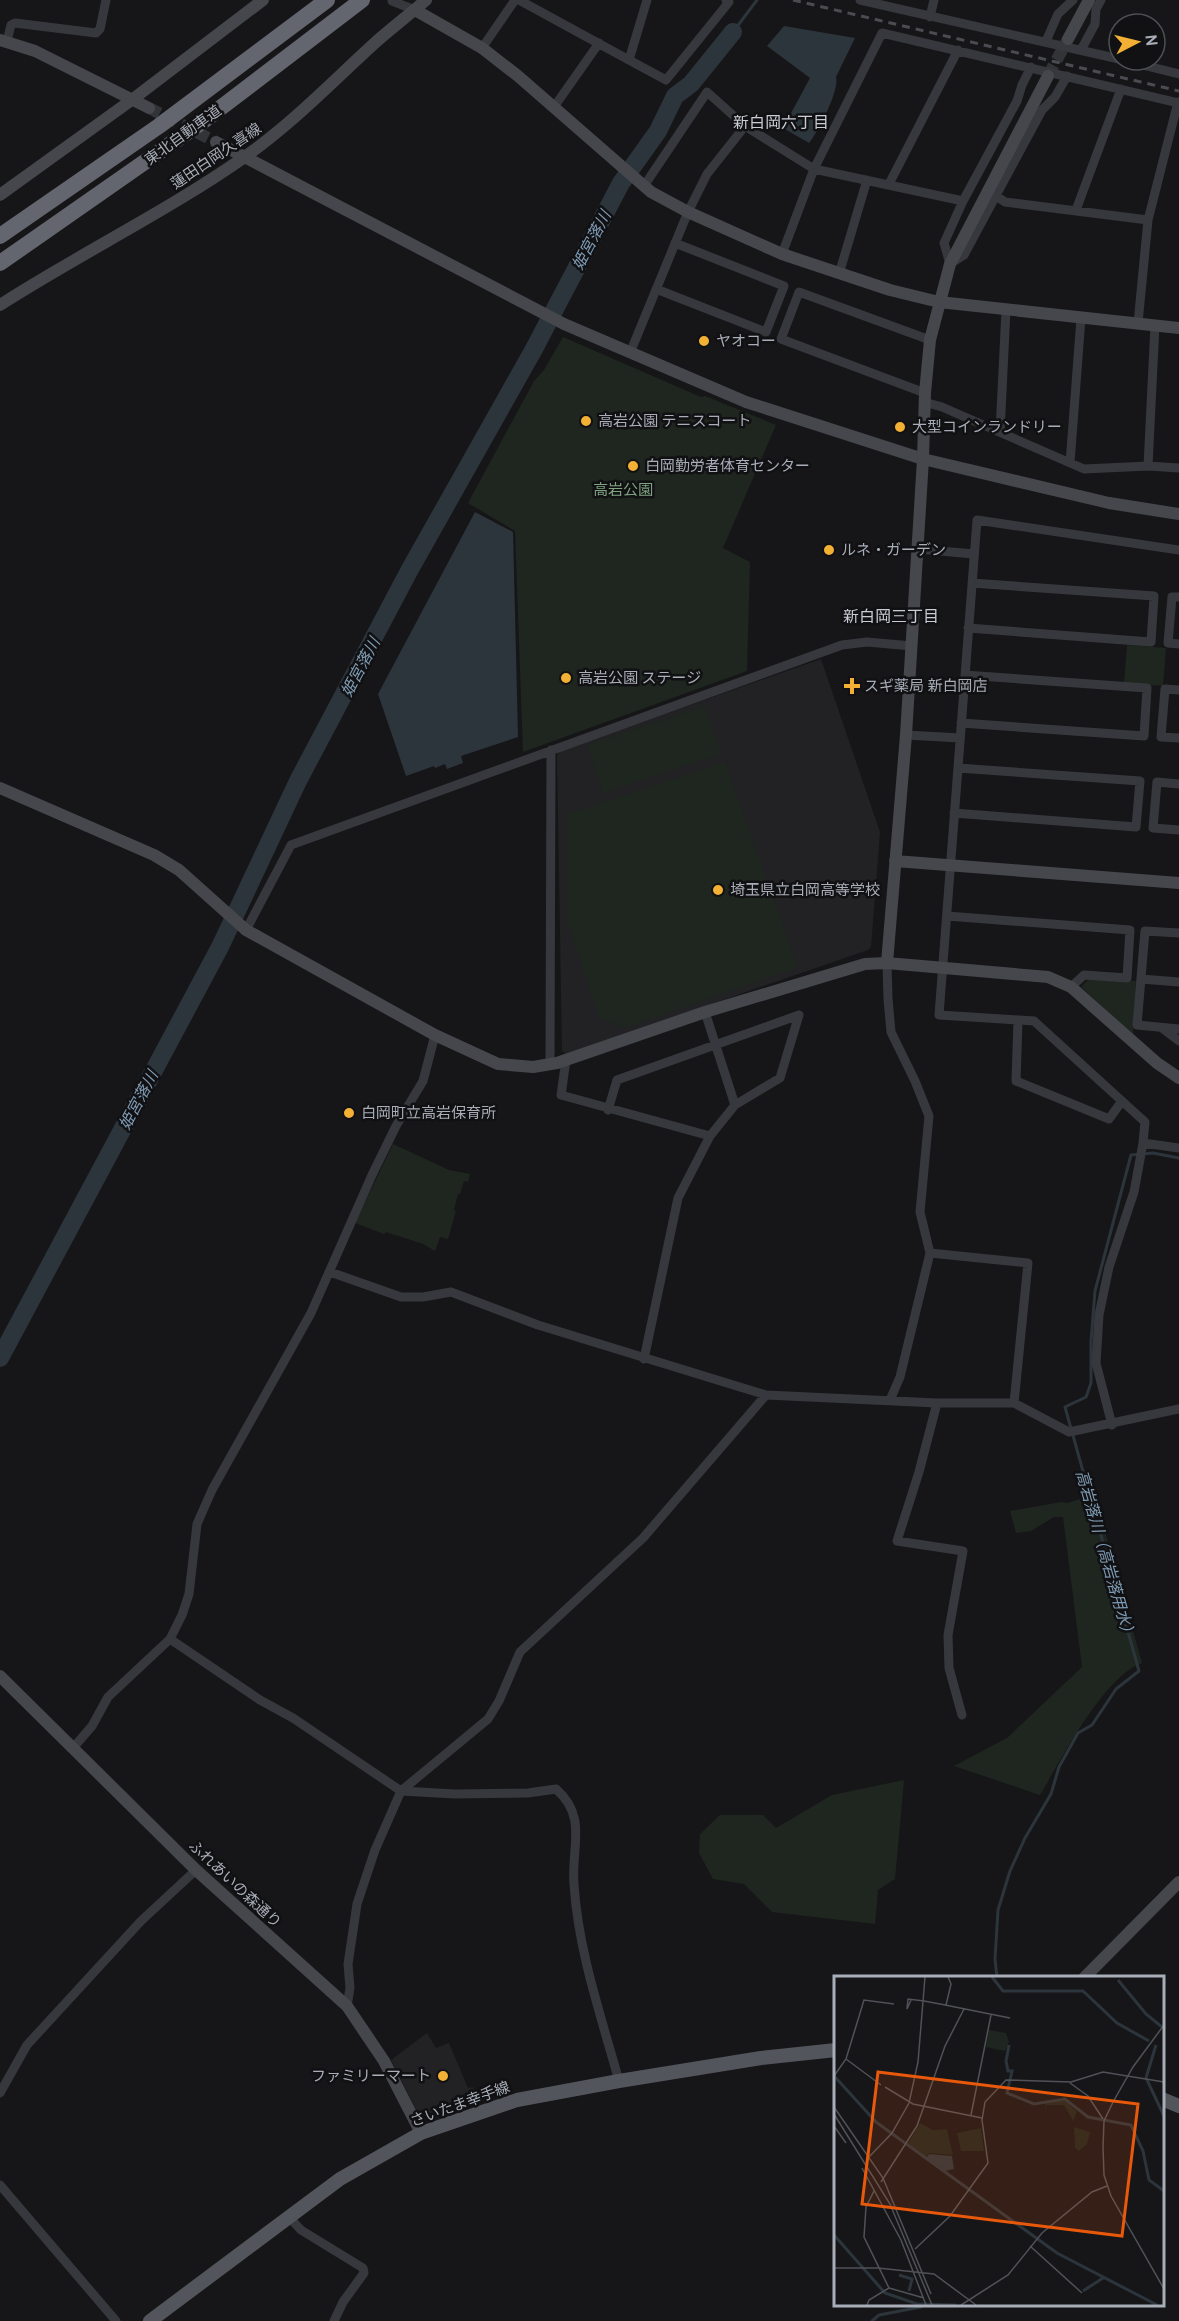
<svg xmlns="http://www.w3.org/2000/svg" width="1179" height="2321" viewBox="0 0 1179 2321" font-family="Overpass,'Noto Sans JP',sans-serif">
  <style>
    .built { fill: #222225 }
    .green { fill: #1e261f }
    .water { fill: #2c353c }
    .lines { fill: none; stroke-linecap: round; stroke-linejoin: round }
    .stream { stroke: #2c353c; stroke-width: 3 }
    .river { stroke: #2c353c; stroke-width: 18 }
    .secondary-tunnel { stroke: #333438; stroke-width: 12; stroke-dasharray: 12 6; stroke-linecap: butt }
    .street { stroke: #37383d; stroke-width: 9 }
    .secondary { stroke: #45474d; stroke-width: 12 }
    .primary { stroke: #53555c; stroke-width: 14 }
    .highway { stroke: #63666e; stroke-width: 16 }
    .rail { stroke: #4a4c52; stroke-width: 3; stroke-dasharray: 8 6; stroke-linecap: butt }
    .poi-dot { fill: #f2b134; stroke: #111113; stroke-width: 2 }
    .labels { text-anchor: middle; stroke-width: 5; stroke-linejoin: round; paint-order: stroke }
    .street-label { font-size: 15px; fill: #a8adb8; stroke: #111113 }
    .poi-label { font-size: 15px; fill: #a8adb8; stroke: #111113; text-anchor: start }
    .park-label { font-size: 15px; fill: #7fa381; stroke: #111113 }
    .neighbourhood-label { font-size: 16px; fill: #c9ccd4; stroke: #111113 }
    .water-label { font-size: 16px; font-style: italic; fill: #7f9bb3; stroke: #111113 }
    .inset-river { fill: none; stroke: #2c353c; stroke-width: 3 }
    .inset-road { fill: none; stroke: #505258; stroke-width: 1.5 }
    .view { fill: #e8590c; fill-opacity: 0.15; stroke: #e8590c; stroke-width: 3 }
    .inset-edge { fill: none; stroke: #a8adb8; stroke-width: 3 }
  </style>
  <rect width="100%" height="100%" fill="#161618"/>
  <!-- built -->
  <path class="built" d="M821 659 880 832 871 947 868 950 566 1054 562 1051 557 755 560 751Z
    M427 2033 436 2048 449 2043 468 2088 473 2087 479 2102 431 2120 418 2113 391 2060Z"/>
  <!-- green -->
  <path class="green" d="M563 337 701 397 705 396 776 425 723 548 750 562 747 671 523 752 515 531 468 503 534 381 544 370Z
    M1127 645 1166 648 1163 686 1124 683Z
    M705 706 721 754 603 793 587 745Z
    M725 762 798 967 625 1028 599 1017 567 920V814Z
    M1089 979 1136 981 1133 1035 1081 987Z
    M393 1144 449 1170 470 1174 468 1182 464 1181 460 1194H458L454 1210 456 1211 448 1239 440 1237 435 1251 423 1244 386 1232 384 1234 355 1223Z
    M1084 1498 1097 1503 1142 1663C1104 1676 1061 1760 1040 1795L954 1766 1007 1738 1082 1667 1063 1517H1054L1031 1531 1016 1533 1010 1511 1061 1502 1067 1503Z
    M904 1780 895 1879 878 1890 875 1924 772 1912 744 1884 713 1879 699 1853 700 1834 720 1815H763L776 1828 832 1795Z"/>
  <!-- water -->
  <path class="water" d="M784 26 855 38 836 77C840 89 818 133 809 143L783 128 810 78 767 46Z
    M475 512 513 532 518 737 461 756 463 763 447 769 445 764 435 768 434 766 406 776 378 694Z"/>
  <g class="lines">
    <!-- stream -->
    <path class="stream" d="M733 32 757 0
      M691 84 696 88
      M997 1978 995 1959 998 1910 1010 1871 1025 1838 1051 1794 1059 1767 1078 1733 1092 1725 1116 1689 1139 1671 1065 1407 1086 1397 1091 1383V1341L1095 1291 1131 1155 1153 1153 1179 1158
      M872 2321 879 2315 921 2307 925 2304"/>
    <!-- river -->
    <path class="river" d="M0 1358 220 947 298 781 409 571 534 349 621 183 658 131 675 96 691 84 733 32"/>
    <!-- secondary-tunnel -->
    <path class="secondary-tunnel" d="M1048 76 1068 39
      M149 108 216 142"/>
    <!-- street -->
    <path class="street" d="M519 0 629 60 647 0
      M860 0 1119 59
      M392 1 415 10
      M930 17 934 0
      M7 41 11 25 15 23 96 33 100 29 106 0
      M1046 41 1058 14 1073 0
      M482 48 515 0
      M1081 50 1095 24 1096 9 1101 0
      M629 60 666 80 729 2 726 0
      M1122 60 1179 74
      M1031 67 1022 85 1017 101 963 201 944 243 950 264 964 255 1042 110 1055 97 1067 76
      M554 107 599 43
      M889 184 958 50
      M644 186 707 92 745 126
      M995 195 1005 202 1148 220
      M1076 210 1121 89
      M782 254 814 169 882 33 1179 103
      M839 274 867 180
      M656 289 766 332 784 286 675 243
      M1138 323 1148 220 1178 102
      M630 353 688 212 707 174 745 126 814 169 963 201
      M925 393 781 339 799 292 930 340
      M924 402 942 407 1084 469 1148 466 1179 468
      M1000 432 1006 310
      M1070 463 1081 318
      M1148 466 1155 325
      M917 549 974 554
      M1179 550 977 520 939 1015 1034 1021 1145 1122 1143 1143 1179 1148
      M1179 597H1172L1168 643 1179 644
      M968 628 1151 642 1154 596 972 583
      M1179 690 1165 689 1161 737 1179 738
      M961 723 1144 736 1147 688 965 675
      M906 735 960 738
      M1179 784 1157 782 1153 828 1179 830
      M954 813 1136 827 1140 781 958 768
      M947 916 1130 930 1127 978 1084 975 1071 987
      M246 930 291 845 842 645 867 642 912 646
      M1179 933 1145 931 1137 1025 1179 1029
      M887 963 888 999 891 1032 915 1081 929 1116 920 1212 930 1253 900 1377 890 1400
      M1141 979 1179 982
      M705 1012 735 1105
      M1018 1021 1016 1081 1109 1119 1122 1101
      M1162 1028 1179 1041
      M566 1060 561 1095 710 1136
      M550 1064 551 750
      M608 1110 617 1080 799 1015
      M930 1253 1028 1263 1014 1403
      M330 1272 401 1297H423L451 1292 538 1325 766 1395 937 1403H1014L1069 1432 1179 1409
      M644 1359 678 1198 710 1136 735 1105 780 1078 799 1015
      M937 1403 919 1472 897 1541 963 1551 948 1635 949 1668 962 1715
      M1112 1425 1096 1363 1099 1315 1109 1267 1134 1192 1143 1143
      M170 1639 260 1700 293 1718 401 1791 455 1794 528 1793 556 1789C588 1817 571 1847 574 1884 578 1950 601 2016 619 2081
      M73 1748 92 1726 108 1697 170 1639 182 1615 189 1594 197 1524 212 1490 311 1313 372 1175 396 1126 423 1081 435 1035
      M347 2006 350 1988 348 1964 357 1904 375 1850 401 1791 488 1719 499 1701 520 1652 643 1538 766 1395
      M0 2093 27 2045 141 1921 196 1870
      M0 2185 116 2321
      M289 2217 301 2230 363 2268 364 2273 343 2302 334 2321"/>
    <!-- secondary -->
    <path class="secondary" d="M415 10 482 48 518 76 651 192 688 212 782 254 890 290 939 302 1179 328
      M1068 39 1089 0
      M0 40 35 51 149 108
      M216 142 564 324 746 402 923 459 1109 503 1179 514
      M0 195 133 99 263 0
      M0 305C81 253 168 211 246 156 294 122 334 80 377 41 393 27 410 14 426 0
      M0 788 154 855 179 870 246 930 435 1035 498 1064 533 1067 557 1063 705 1012 865 964 887 963 1048 977 1071 987 1157 1063 1179 1078
      M895 861 1179 883
      M887 963 906 735 923 459 925 393 930 340 950 264 1048 76
      M0 1676 196 1870 347 2006 384 2061 421 2133
      M1084 1978 1179 1882"/>
    <!-- primary -->
    <path class="primary" d="M1162 2099 1179 2106
      M150 2321 340 2179 421 2133 517 2100 619 2081 761 2058 836 2050"/>
    <!-- highway -->
    <path class="highway" d="M0 236 159 126 327 0
      M0 263 202 122 362 0"/>
    <!-- rail -->
    <path class="rail" d="M793 0 1179 91"/>
  </g>
  <!-- markers -->
  <g class="poi-dot">
    <circle cx="704" cy="341" r="6"/>
    <circle cx="586" cy="421" r="6"/>
    <circle cx="900" cy="427" r="6"/>
    <circle cx="633" cy="466" r="6"/>
    <circle cx="829" cy="550" r="6"/>
    <circle cx="566" cy="678" r="6"/>
    <path d="M849 677h6v6h6v6h-6v6h-6v-6h-6v-6h6z"/>
    <circle cx="718" cy="890" r="6"/>
    <circle cx="349" cy="1113" r="6"/>
    <circle cx="443" cy="2076" r="6"/>
  </g>
  <g class="labels">
    <!-- street labels -->
    <g class="street-label">
      <text transform="translate(183 135) rotate(-36)" y="5">東北自動車道</text>
      <text transform="translate(216 156) rotate(-34)" y="5">蓮田白岡久喜線</text>
      <text transform="translate(235 1884) rotate(43)" y="5">ふれあいの森通り</text>
      <text transform="translate(460 2104) rotate(-20)" y="5">さいたま幸手線</text>
    </g>
    <!-- poi labels -->
    <g class="poi-label">
      <text x="716" y="346">ヤオコー</text>
      <text x="598" y="426">高岩公園 テニスコート</text>
      <text x="912" y="432">大型コインランドリー</text>
      <text x="645" y="471">白岡勤労者体育センター</text>
      <text x="841" y="555">ルネ・ガーデン</text>
      <text x="578" y="683">高岩公園 ステージ</text>
      <text x="864" y="691">スギ薬局 新白岡店</text>
      <text x="730" y="895">埼玉県立白岡高等学校</text>
      <text x="361" y="1118">白岡町立高岩保育所</text>
      <text x="431" y="2081" text-anchor="end">ファミリーマート</text>
    </g>
    <!-- park labels -->
    <g class="park-label">
      <text x="623" y="495">高岩公園</text>
    </g>
    <!-- neighbourhood labels -->
    <g class="neighbourhood-label">
      <text x="781" y="128">新白岡六丁目</text>
      <text x="891" y="622">新白岡三丁目</text>
    </g>
    <!-- water labels -->
    <g class="water-label">
      <text transform="translate(591 240) rotate(-62)" y="6">姫宮落川</text>
      <text transform="translate(360 667) rotate(-62)" y="6">姫宮落川</text>
      <text transform="translate(138 1100) rotate(-62)" y="6">姫宮落川</text>
      <text transform="translate(1106 1555) rotate(74)" y="6">高岩落川（高岩落用水）</text>
    </g>
  </g>
  <!-- overview -->
  <g transform="translate(834 1976)">
    <rect width="330" height="330" fill="#161618"/>
    <path d="M155 54 172 57 175 66 171 75 152 71ZM230 123 243 136 239 145 230 129H213L211 135 212 125ZM86 147 99 154 113 153 119 179 95 177 91 182 73 169ZM240 151 256 156 253 168 245 175 241 172ZM147 152 150 175H127L123 157Z" fill="#1e261f"/>
    <path d="M95 178 118 180 120 193 111 195 92 182Z" fill="#2c353c"/>
    <path class="inset-river" d="M158 1 169 15H249L283 47 315 65M284 4 312 38 328 51M175 69 172 85 174 95H178L173 117 200 128 231 123 254 141 297 149 309 175 315 204 330 215M322 69 312 102 330 140M1 101 42 146M42 146 223 277 323 329M0 259 51 317 83 328 122 329M65 299 78 303 75 315M249 315 269 302"/>
    <path class="inset-road" d="M77 24 73 33 74 23 90 25 106 28 176 42M112 29 117 8 114 1M330 49 299 91 279 126 270 145 269 171 270 199 277 220 330 313M12 83 47 109M0 100 12 83 30 24 60 28M236 107 254 120 269 143M51 111 79 128 148 142M0 131 49 202 97 318M0 138 56 228 98 329M137 139 157 39M0 150 12 167M35 181 58 157 75 127 84 86 91 1M28 192 67 264 92 329M47 206 83 150 111 70 130 33M196 270 248 317M81 273 116 240 154 187 148 144 151 126 172 104 237 106 269 96 330 106M0 292H44L100 298 142 329M55 312 90 322M33 329 35 324 55 312 30 261 32 231 40 215M127 329 174 299 208 257 258 216 273 210"/>
    <path class="view" d="M44 96 304 128 288 260 28 228Z"/>
    <rect width="330" height="330" class="inset-edge"/>
  </g>
  <!-- north arrow -->
  <g transform="translate(1137 42) rotate(83)"><circle r="28" fill="#111113" stroke="#4d4f55" stroke-width="1.5"/>
  <path d="M0-4.5L10 22L0 15L-10 22Z" fill="#f2b134"/>
  <text y="-9" font-size="16" font-weight="bold" text-anchor="middle" fill="#a8adb8">N</text>
  </g>
</svg>
